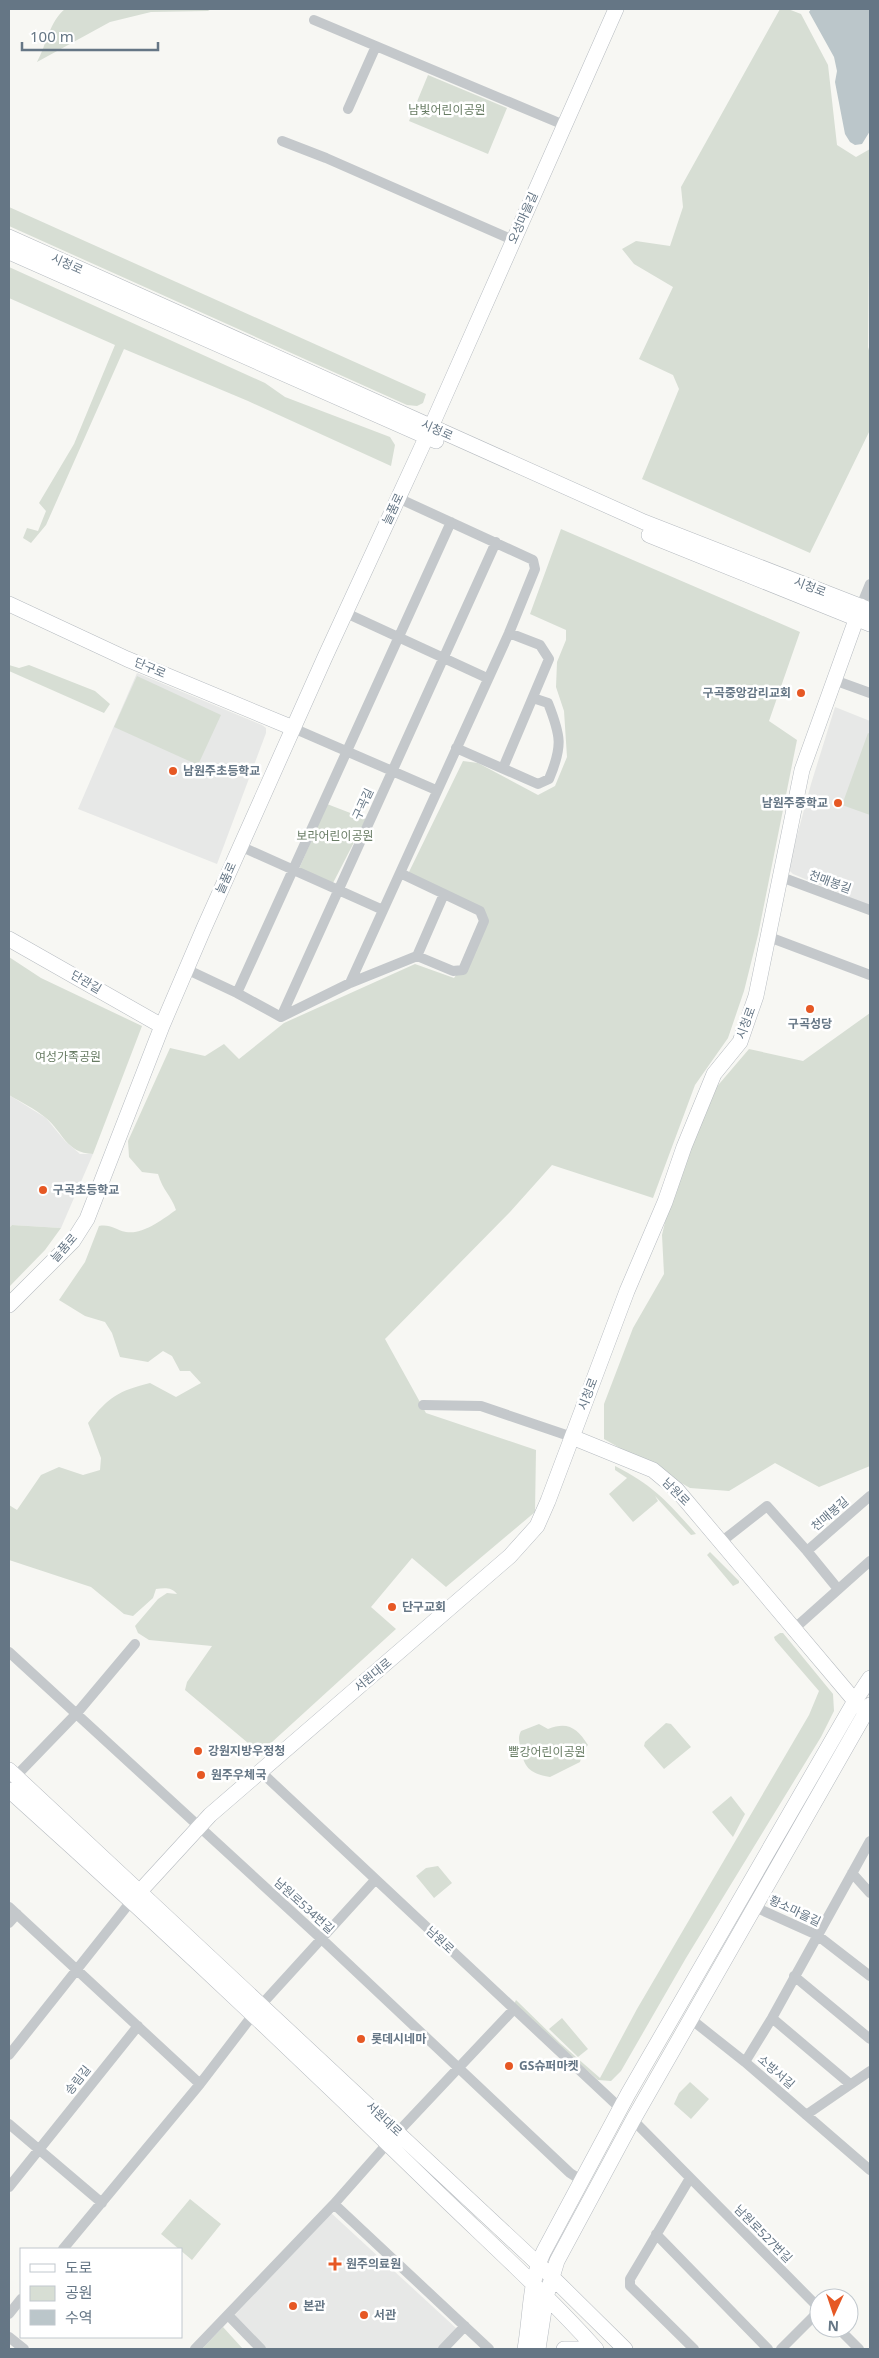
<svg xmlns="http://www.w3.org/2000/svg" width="879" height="2358" viewBox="0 0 879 2358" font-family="'Noto Sans','Noto Sans KR',sans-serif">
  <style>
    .built { fill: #e7e8e7 }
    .green { fill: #d7ded4 }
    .water { fill: #bbc6ca }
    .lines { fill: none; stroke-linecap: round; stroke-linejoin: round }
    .secondary-casing { stroke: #b6bbc0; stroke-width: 16 }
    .street { stroke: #c4c8cb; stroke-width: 10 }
    .secondary { stroke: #fff; stroke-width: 15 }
    .poi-dot { fill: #e65824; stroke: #fff; stroke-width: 2 }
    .labels { text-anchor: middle; stroke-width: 5; stroke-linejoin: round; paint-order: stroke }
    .park-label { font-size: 12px; fill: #687c64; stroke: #fff }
    .street-label { font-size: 12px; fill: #657685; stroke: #fff }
    .poi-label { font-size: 12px; font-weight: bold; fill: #657685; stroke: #fff; text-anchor: start }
  </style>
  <rect width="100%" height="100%" fill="#f7f7f3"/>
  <!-- built -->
  <path class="built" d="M137 673 262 725 266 728V733L217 864 78 809Z
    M835 707 870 721V906L793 874 788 869 811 784Z
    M9 1095 46 1118 65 1141 80 1154H93L61 1228 12 1225 9 1228Z
    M330 2212 457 2329 438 2349H266L234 2316Z"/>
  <!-- green -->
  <path class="green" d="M65 9H211L208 11 151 12 110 22 37 62C47 44 49 22 65 9Z
    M780 9H788L801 14 828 65 837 145 856 157 870 149 868 347 870 354V430L810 553 642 479 679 389 673 375 639 359 673 287 634 264 622 249 636 241 670 246 683 207 681 187Z
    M428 75 507 108 488 154 409 121Z
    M9 207 426 394 423 403 417 406 407 405 9 226Z
    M9 267 265 383 285 397 390 437 395 445 391 466 248 401 124 349 46 525 31 543 23 538 27 528 38 531 46 511 39 503 74 444 115 345 9 298Z
    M561 529 800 632 769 721 797 740 758 935 744 991 728 1038 695 1085 653 1198 552 1165 510 1212 385 1339 426 1413 536 1450 535 1512 446 1587 412 1558 371 1607 396 1629 260 1753 185 1690 187 1682 212 1646 149 1640 138 1633 135 1626 158 1599 167 1593 177 1594C172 1587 164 1588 156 1589L153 1598 133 1616 124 1614 91 1587 9 1560V1505L17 1510 41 1475 59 1467 83 1475 100 1470 101 1458 88 1423C109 1397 118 1391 150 1383L176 1397 201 1383 190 1371H180L172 1356 163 1351 148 1362 120 1357 112 1333 105 1322 85 1316 59 1300 85 1262 99 1226C111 1224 115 1230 126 1232 143 1235 163 1219 176 1210 171 1195 163 1191 158 1174L142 1172 129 1157 128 1141 170 1048 205 1056 224 1044 239 1059 284 1023 415 964 454 978 474 950 487 924 481 907 408 874 463 761 478 763 538 795 555 786 567 757 564 711 556 687 557 662 566 640V630L530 614Z
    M9 665 19 668 29 665 95 691 110 704 104 713 9 671Z
    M137 676 221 715 198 765 114 727Z
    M868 733 870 734V815L842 805Z
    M327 804 366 819 333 883 299 869Z
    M9 957 41 978 142 1026 93 1154C66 1153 63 1132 46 1118 35 1109 21 1102 9 1095Z
    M870 1013V1466L819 1487 775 1463 729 1491 690 1488 604 1439V1404L633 1328 664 1274 662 1235 669 1205 714 1090 749 1049 803 1061Z
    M12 1225 61 1228 45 1250 9 1287V1228Z
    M615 1466C653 1485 668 1502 696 1534L691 1535 655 1496 658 1501 633 1522 609 1494 627 1478 615 1470Z
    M710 1552 739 1581V1583L733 1586 707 1555Z
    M780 1633H783L833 1694 834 1711 821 1737 686 1958 621 2071 611 2081 598 2080 513 2006 516 2000 560 2043 600 2078 637 2009 809 1715 819 1691 775 1640 774 1637Z
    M666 1723 671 1724 691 1747 664 1769 644 1746 645 1742Z
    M539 1724 548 1729C568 1721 577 1728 588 1745L583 1751 580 1762 550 1777C528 1773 524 1767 520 1746 519 1740 518 1737 521 1731Z
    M731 1796 745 1814 733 1837 712 1812Z
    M438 1866 452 1883 434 1898 416 1876 426 1868Z
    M562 2018 588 2049 578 2057 549 2029Z
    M690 2082 709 2099 691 2119 674 2104 679 2093Z
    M190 2199 221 2224 192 2260 161 2234Z
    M223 2327 243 2349H202Z"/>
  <!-- water -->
  <path class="water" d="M811 9H870V131L862 144 855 145 850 142 845 134 835 82 837 71 834 57 809 12Z"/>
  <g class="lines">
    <!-- secondary casing -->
    <g class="secondary-casing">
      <path id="secondary" d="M9 237 644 522 870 610
        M9 252 436 441
        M649 535 870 624
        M9 604 127 659 293 728
        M9 939 162 1026
        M9 1305 73 1241 87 1219 162 1026 204 928 325 657 431 427 616 9
        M572 1437 653 1470 677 1490 860 1707
        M9 1770 551 2276 625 2349
        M9 1790C149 1916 287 2045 422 2177 480 2234 542 2289 596 2349
        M132 1900 210 1815 510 1556 537 1526 548 1501 627 1291 665 1202 684 1147 714 1074 740 1042 756 996 802 770 861 606
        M525 2349C531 2316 529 2281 544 2251L628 2094 856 1699 870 1678
        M538 2349 546 2297 557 2261 633 2120 870 1705
        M564 2349H589"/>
    </g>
    <!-- street -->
    <path class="street" d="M314 20 564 125
      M348 109 376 46
      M282 141 326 158 513 240
      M861 606 870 584
      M346 613 487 678
      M834 680 870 693
      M293 728 436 790
      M456 748 538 784 549 779C563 746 561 736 548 703L533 698
      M503 768 549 659 540 645 509 633
      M240 846 383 910
      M400 873 480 911 484 921 463 970 453 971 417 956
      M781 877 870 910
      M769 937 870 975
      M186 969 237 993 281 1017 350 983 417 956 444 894
      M350 983 509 633 535 569 533 560 398 498
      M237 993 451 522
      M281 1017 496 542
      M423 1405 481 1406 572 1437
      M721 1542 767 1506 807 1551
      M838 1589 807 1551 870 1496
      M795 1628 870 1561
      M9 1652 327 1944 570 2173 581 2180
      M260 1771 620 2108
      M16 1776 77 1713 135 1644
      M852 1873 870 1893
      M9 1907 200 2084
      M755 1907 817 1935 870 1976
      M9 1923 17 1914
      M794 1976 870 2039
      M262 2004 375 1880
      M772 2018 850 2084
      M692 2020 745 2062 870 2170
      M9 2055 132 1900
      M745 2062 772 2018 870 1841
      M806 2115 870 2071
      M633 2120 819 2308
      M9 2124 102 2203
      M398 2132 514 2009
      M690 2178 630 2279V2286L694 2349
      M9 2187 138 2026
      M334 2204 489 2349
      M656 2234 768 2349
      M63 2249 200 2084 252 2016
      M9 2314 21 2299
      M228 2315 261 2349
      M838 2328 859 2349
      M9 2337 24 2349
      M195 2349 334 2204 387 2144
      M443 2349 465 2326
      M781 2349 819 2311"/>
    <!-- secondary -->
    <use href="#secondary" class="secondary"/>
  </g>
  <!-- markers -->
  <g class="poi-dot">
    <circle cx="801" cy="693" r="5"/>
    <circle cx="173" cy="771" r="5"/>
    <circle cx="838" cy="803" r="5"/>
    <circle cx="810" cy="1009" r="5"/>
    <circle cx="43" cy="1190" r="5"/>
    <circle cx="392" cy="1607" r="5"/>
    <circle cx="198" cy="1751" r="5"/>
    <circle cx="201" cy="1775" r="5"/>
    <circle cx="361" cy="2039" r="5"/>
    <circle cx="509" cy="2066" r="5"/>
    <path d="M332.5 2256.5h5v5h5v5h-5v5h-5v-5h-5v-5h5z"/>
    <circle cx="293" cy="2306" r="5"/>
    <circle cx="364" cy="2315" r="5"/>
  </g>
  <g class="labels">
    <!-- park labels -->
    <g class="park-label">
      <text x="447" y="114">남빛어린이공원</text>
      <text x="335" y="840">보라어린이공원</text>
      <text x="68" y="1061">여성가족공원</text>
      <text x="547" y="1756">빨강어린이공원</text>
    </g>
    <!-- street labels -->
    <g class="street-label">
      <text transform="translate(523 218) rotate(-66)" y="4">오성마을길</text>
      <text transform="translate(67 264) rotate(24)" y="4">시청로</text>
      <text transform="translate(437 430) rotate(24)" y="4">시청로</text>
      <text transform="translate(393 509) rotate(-65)" y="4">늘품로</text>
      <text transform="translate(810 587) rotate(21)" y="4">시청로</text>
      <text transform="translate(150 668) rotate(23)" y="4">단구로</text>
      <text transform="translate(363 804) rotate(-65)" y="4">구곡길</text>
      <text transform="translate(226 878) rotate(-66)" y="4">늘품로</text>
      <text transform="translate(830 882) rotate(20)" y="4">천매봉길</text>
      <text transform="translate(86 982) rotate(30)" y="4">단관길</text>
      <text transform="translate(746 1023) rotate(-70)" y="4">시청로</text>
      <text transform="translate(64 1248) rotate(-49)" y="4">늘품로</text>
      <text transform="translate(588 1394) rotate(-69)" y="4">시청로</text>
      <text transform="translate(676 1492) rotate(45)" y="4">남원로</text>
      <text transform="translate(830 1514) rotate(-41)" y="4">천매봉길</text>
      <text transform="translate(373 1675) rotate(-40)" y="4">서원대로</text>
      <text transform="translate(304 1906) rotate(42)" y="4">남원로534번길</text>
      <text transform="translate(795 1911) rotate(25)" y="4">황소마을길</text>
      <text transform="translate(440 1940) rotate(43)" y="4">남원로</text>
      <text transform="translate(776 2072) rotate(41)" y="4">소방서길</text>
      <text transform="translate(78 2080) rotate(-51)" y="4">송림길</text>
      <text transform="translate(384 2119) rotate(43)" y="4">서원대로</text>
      <text transform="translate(763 2234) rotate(45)" y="4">남원로527번길</text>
    </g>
    <!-- poi labels -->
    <g class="poi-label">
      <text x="791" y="697" text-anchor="end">구곡중앙감리교회</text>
      <text x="183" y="775">남원주초등학교</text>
      <text x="828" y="807" text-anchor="end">남원주중학교</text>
      <text x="810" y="1028" text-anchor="middle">구곡성당</text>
      <text x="53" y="1194">구곡초등학교</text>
      <text x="402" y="1611">단구교회</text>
      <text x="208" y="1755">강원지방우정청</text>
      <text x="211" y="1779">원주우체국</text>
      <text x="371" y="2043">롯데시네마</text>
      <text x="519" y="2070">GS슈퍼마켓</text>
      <text x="346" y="2268">원주의료원</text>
      <text x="303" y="2310">본관</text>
      <text x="374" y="2319">서관</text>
    </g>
  </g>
  <!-- border -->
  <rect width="879" height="2358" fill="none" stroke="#657685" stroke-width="20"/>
  <!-- legend -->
  <rect x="20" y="2248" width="162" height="90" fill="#ffffff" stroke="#c1c8ce"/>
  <rect x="30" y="2264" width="25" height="8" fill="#ffffff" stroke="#c1c8ce"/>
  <text x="65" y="2273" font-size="15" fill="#657685">도로</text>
  <rect x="30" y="2286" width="25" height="15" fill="#d7ded4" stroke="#c1c8ce"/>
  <text x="65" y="2298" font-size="15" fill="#657685">공원</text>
  <rect x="30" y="2310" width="25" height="15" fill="#bbc6ca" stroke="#c1c8ce"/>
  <text x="65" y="2323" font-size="15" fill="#657685">수역</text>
  <!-- north arrow -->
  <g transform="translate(834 2313) rotate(183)"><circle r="24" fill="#ffffff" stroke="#c1c8ce"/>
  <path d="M0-4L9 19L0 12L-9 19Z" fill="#e65824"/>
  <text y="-8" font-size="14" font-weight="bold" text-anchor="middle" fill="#657685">N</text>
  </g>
  <!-- scale -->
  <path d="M22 42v8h136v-8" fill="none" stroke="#657685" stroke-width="2.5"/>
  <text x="30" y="42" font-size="15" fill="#657685" stroke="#ffffff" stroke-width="4" paint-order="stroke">100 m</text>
</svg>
